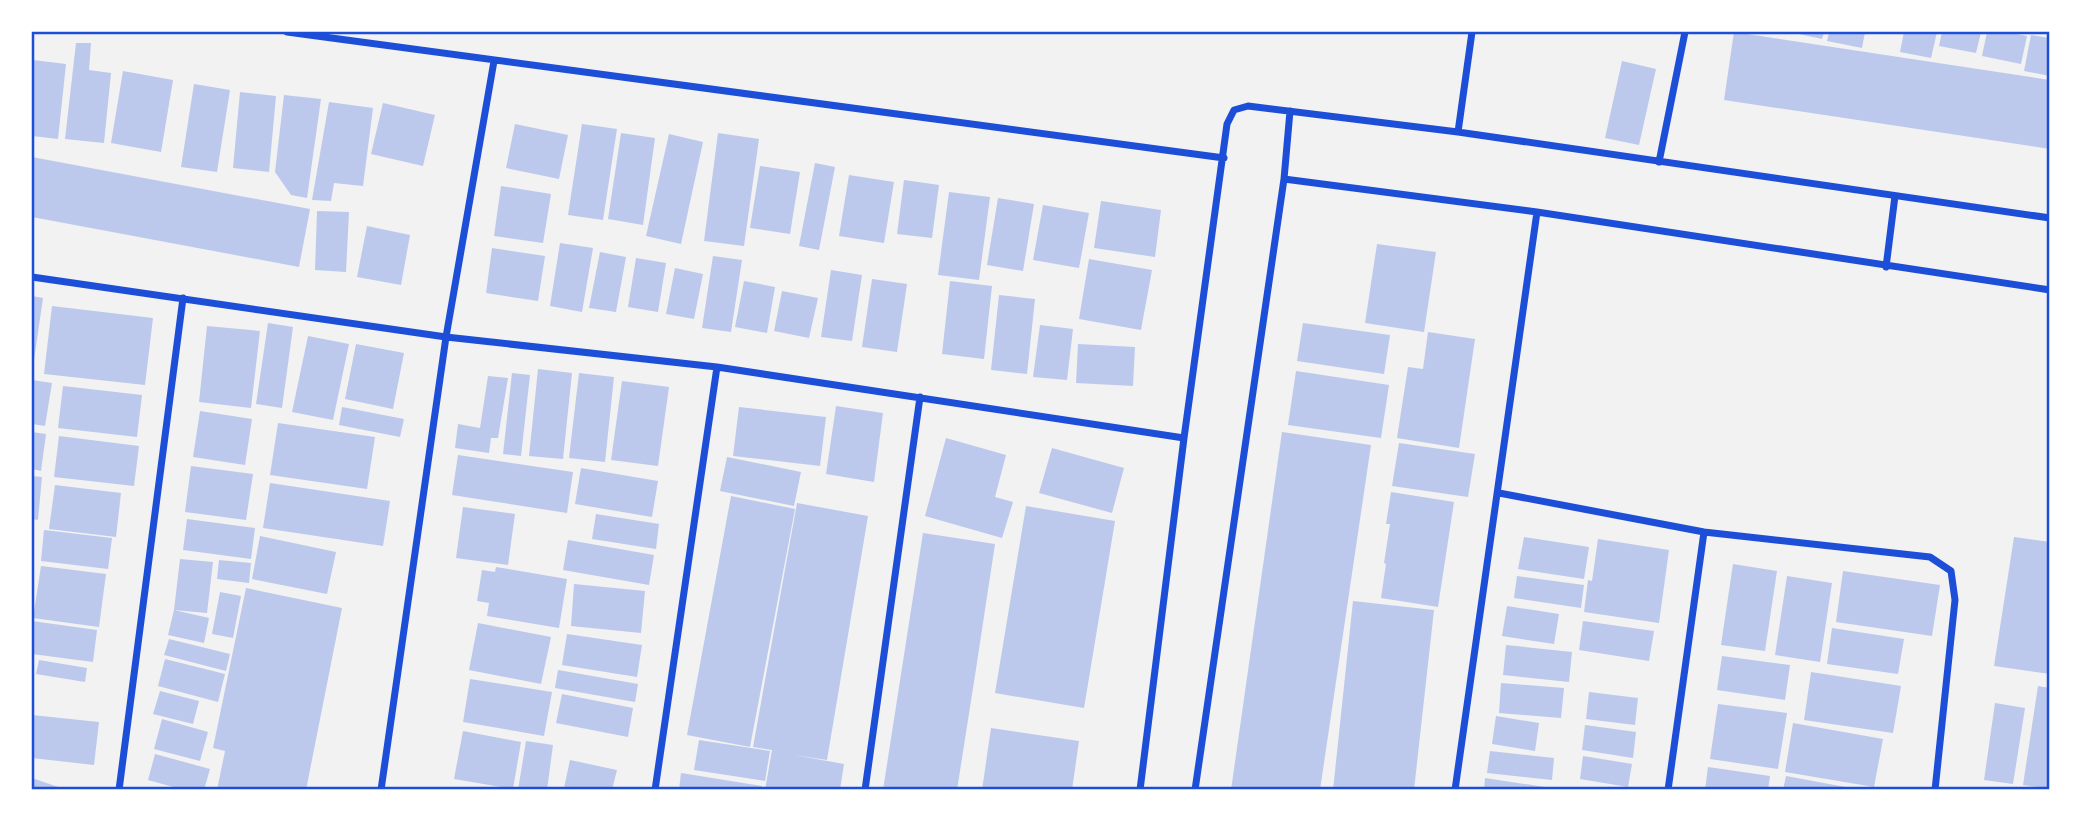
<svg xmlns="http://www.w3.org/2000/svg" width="2081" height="821" viewBox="0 0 2081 821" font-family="'Work Sans',sans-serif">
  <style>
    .building { fill: #bdc9ec }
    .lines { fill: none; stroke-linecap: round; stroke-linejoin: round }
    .minor { stroke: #1d4ed8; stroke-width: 7 }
    .neatline { fill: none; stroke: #1d4ed8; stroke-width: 2.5 }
  </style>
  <rect width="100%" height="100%" fill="#f2f2f2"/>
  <!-- building -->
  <path class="building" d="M1734 32 2050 80V149L1724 100Z
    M1790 32H1824L1822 39Z
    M1829 32H1865L1862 48 1827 41Z
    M1904 32H1937L1931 58 1900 52Z
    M1942 32H1981L1976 53 1939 46Z
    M1987 32H2006L2027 36 2021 64 1982 56Z
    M2031 35 2050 38V76L2024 71Z
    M76 43H91L89 70 111 73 104 143 65 139Z
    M33 60 66 64 58 139 32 136Z
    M1622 61 1656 69 1639 145 1605 138Z
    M123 71 173 80 161 152 111 143Z
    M194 84 230 90 217 172 181 167Z
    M240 92 276 96 269 172 233 168Z
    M284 95 321 99 307 198 291 195 275 172Z
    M329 102 373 108 363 186 334 183 331 201 312 200Z
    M383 103 435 115 423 166 371 154Z
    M515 124 568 135 559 179 506 168Z
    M582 124 617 129 603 220 568 215Z
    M621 133 655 138 643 225 608 219Z
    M718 133 759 139 744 246 704 241Z
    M669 134 703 142 681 244 646 236Z
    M32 157 310 209 299 267 32 217Z
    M815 163 835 167 819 250 799 246Z
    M760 166 800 172 790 234 750 228Z
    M849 175 894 182 884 243 839 236Z
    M904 180 939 185 932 238 897 234Z
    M501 186 551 194 543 243 494 236Z
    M949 192 990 197 979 280 938 275Z
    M998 198 1034 204 1023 271 987 265Z
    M1101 201 1161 210 1155 257 1094 248Z
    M1043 205 1089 213 1079 268 1033 260Z
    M317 211 349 212 346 272 315 270Z
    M367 226 410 235 401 285 357 277Z
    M560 243 593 248 582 312 550 306Z
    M1377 244 1436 252 1424 332 1365 323Z
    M492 248 545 256 538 301 486 293Z
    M600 252 626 257 616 312 589 308Z
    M713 256 742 260 731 332 702 328Z
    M636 258 666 263 658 312 628 307Z
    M1089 259 1152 270 1141 330 1079 319Z
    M675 268 703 274 694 319 666 314Z
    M831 270 862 275 852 341 821 337Z
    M872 279 907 284 897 352 862 347Z
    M744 281 775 287 767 333 735 327Z
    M950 281 992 286 984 359 942 354Z
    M782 291 818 298 809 338 774 331Z
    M999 295 1035 299 1027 374 991 370Z
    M32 296 43 298 33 367H32Z
    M52 306 153 318 145 385 44 374Z
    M268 323 293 327 282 408 256 404Z
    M1303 323 1390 335 1384 374 1297 361Z
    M1040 325 1073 329 1067 380 1033 377Z
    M207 326 260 331 251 408 199 402Z
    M1428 332 1475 339 1459 448 1397 438 1408 367 1423 369Z
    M308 336 349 344 333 420 292 412Z
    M356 344 404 353 393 409 345 399Z
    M1078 344 1135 347 1133 386 1076 383Z
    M538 369 572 373 563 459 529 456Z
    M1296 371 1389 385 1381 438 1288 425Z
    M512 373 530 375 521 456 503 454Z
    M579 373 614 377 605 462 569 458Z
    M488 376 508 378 498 438H491L489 453 455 448 458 424 480 428Z
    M32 380 52 383 45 426 32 424Z
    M622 381 669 387 658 466 611 460Z
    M63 386 142 395 137 437 58 428Z
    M836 406 883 413 874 482 826 474Z
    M342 407 404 419 400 437 339 425Z
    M739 407 826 417 820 466 733 456Z
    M200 411 252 419 245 465 193 457Z
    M278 423 375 437 367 489 270 475Z
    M32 432 46 434 41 471 32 469Z
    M1282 432 1371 445 1320 790H1231Z
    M59 436 139 446 134 486 54 477Z
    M946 438 1006 455 995 497 1013 502 1002 538 925 516Z
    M1399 443 1475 454 1468 497 1392 486Z
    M1052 448 1124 468 1112 513 1039 493Z
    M458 455 573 472 567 513 452 495Z
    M727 457 801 472 794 506 720 491Z
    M191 466 253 474 246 520 185 512Z
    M581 468 658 481 652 517 575 504Z
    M32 476 42 477 38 520 32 519Z
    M270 483 390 501 383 546 263 528Z
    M55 485 121 493 116 537 49 529Z
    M1391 492 1454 502 1438 607 1381 598 1386 564 1384 563 1390 524H1386Z
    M731 496 795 509 750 747 687 735Z
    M797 503 868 516 827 760 794 755 844 764 840 790H765L772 750 753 747Z
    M1026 506 1115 521 1084 708 995 693Z
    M463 507 515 514 508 565 456 558Z
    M596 514 659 524 656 549 592 539Z
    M187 519 255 528 251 559 183 550Z
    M44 530 112 538 108 569 41 561Z
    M923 533 995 544 976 669 957 790H883Z
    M260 536 336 552 327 594 252 579Z
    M1524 537 1589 547 1584 579 1518 569Z
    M2014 537 2050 542V674L1994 666Z
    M1598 539 1669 550 1659 623 1584 612 1588 580 1592 581Z
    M568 540 654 555 649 585 563 570Z
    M180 559 213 562 207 613 174 610 209 618 204 643 168 635 174 610Z
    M219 560 251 563 249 583 217 579Z
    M1733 564 1777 571 1765 651 1721 645Z
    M41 566 106 574 99 627 33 618Z
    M496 567 567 579 559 628 487 616 489 603 477 601 482 570 495 572Z
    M1843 571 1940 585 1932 636 1836 622Z
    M1517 576 1584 585 1581 608 1514 598Z
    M1787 576 1832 583 1820 662 1775 655Z
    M574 584 645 591 641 633 571 626Z
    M246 588 342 608 306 790H217L225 751 213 748Z
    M220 592 241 596 233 638 212 634Z
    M1353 601 1434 610 1414 790H1333Z
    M1507 606 1559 614 1554 644 1502 636Z
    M32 621 97 630 93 662 32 654Z
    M1583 621 1654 631 1649 661 1579 650Z
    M478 623 551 637 541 684 469 670Z
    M1832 628 1904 639 1898 674 1827 664Z
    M567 634 642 645 637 677 562 665Z
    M169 639 230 654 226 671 164 655Z
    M1506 645 1572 652 1569 682 1503 675Z
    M1722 656 1790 665 1785 700 1717 690Z
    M165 659 225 674 218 702 158 686Z
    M39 660 87 668 85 682 36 674Z
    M558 670 638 684 635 702 555 688Z
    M1811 672 1901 686 1893 733 1804 720Z
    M470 679 552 692 544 736 463 722Z
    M1501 683 1564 688 1561 718 1499 713Z
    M2038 686 2050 688V789L2023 785Z
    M160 691 199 701 193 724 153 714Z
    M1589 692 1638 698 1635 725 1586 719Z
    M562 694 633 708 628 737 556 723Z
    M1995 703 2025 708 2013 784 1984 780Z
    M1718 704 1787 713 1778 769 1710 759Z
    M32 715 99 722 94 765 32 758Z
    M1496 716 1539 723 1535 751 1492 744Z
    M162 719 208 732 200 761 154 749Z
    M1793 723 1883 739 1874 787 1785 772Z
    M1585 725 1636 732 1633 758 1582 750Z
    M991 728 1079 741 1072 790H982Z
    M463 731 521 742 513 789 454 779Z
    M699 740 770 751 765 781 694 770Z
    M526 741 553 745 547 790H518Z
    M1490 751 1554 758 1552 780 1487 773Z
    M155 754 210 769 204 790H184L148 780Z
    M1583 756 1632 764 1628 787 1580 779Z
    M570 760 617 770 612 790 564 788Z
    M1708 767 1770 776 1768 790H1705Z
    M681 773 762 786V790H679Z
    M1786 776 1851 788V790H1783Z
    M32 778 64 789V790H32Z
    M1485 778 1545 787V790H1484Z"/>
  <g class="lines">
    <!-- minor -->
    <path class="minor" d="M287 32 1224 158
      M1458 132 1472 32
      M1659 162 1685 32
      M1284 179 1537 212 2050 290
      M1886 267 1895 196
      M32 277 446 337 717 367 1184 438
      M1499 493 1704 532 1930 557 1951 571 1955 600 1935 790
      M119 790 183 298
      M381 790 446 337 494 61
      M655 790 717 367
      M865 790 920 397
      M1140 790 1184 438 1227 124 1234 110 1248 106 1458 132 2050 218
      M1195 790 1284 179 1290 111
      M1455 790 1537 212
      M1668 790 1704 532"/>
  </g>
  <!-- border -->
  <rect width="2081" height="821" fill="none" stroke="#ffffff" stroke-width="66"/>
  <rect x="33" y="33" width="2015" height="755" class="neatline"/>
</svg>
